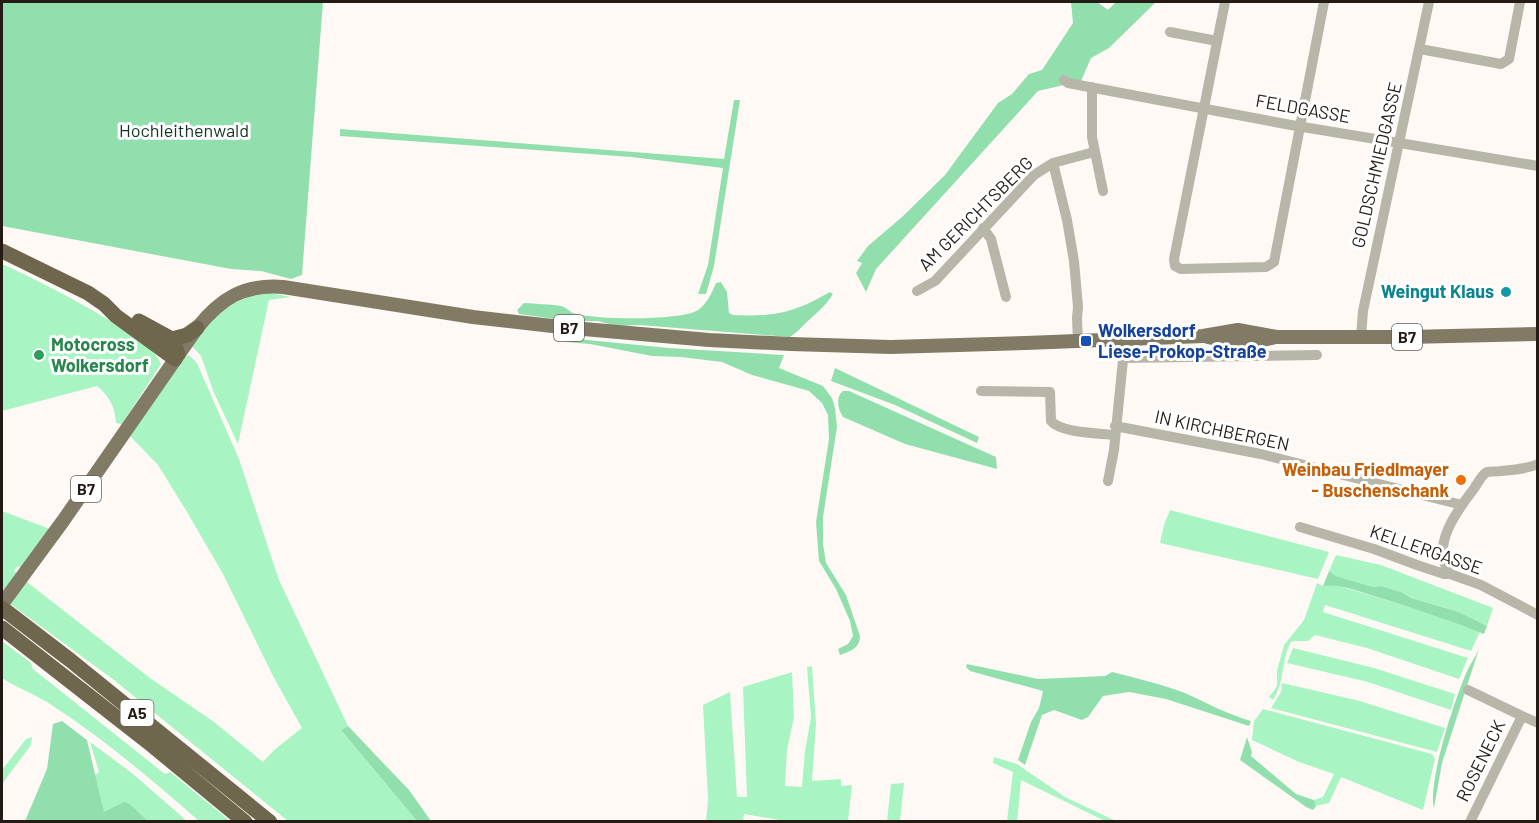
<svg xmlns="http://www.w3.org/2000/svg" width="1539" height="823" viewBox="0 0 1539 823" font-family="Barlow,sans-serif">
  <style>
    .green { fill: #a9f4c3 }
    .forest { fill: #92dfae }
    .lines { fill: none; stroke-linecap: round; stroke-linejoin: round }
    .minor { stroke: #b8b5a9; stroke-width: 10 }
    .major { stroke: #817b66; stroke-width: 14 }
    .highway { stroke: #6e674e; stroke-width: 15 }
    .culture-dot { fill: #0f9aa8; stroke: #fff; stroke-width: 2 }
    .transit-dot { fill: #1a4fb4; stroke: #fff; stroke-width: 2 }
    .leisure-dot { fill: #2e9e5b; stroke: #fff; stroke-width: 2 }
    .food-dot { fill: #e8710a; stroke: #fff; stroke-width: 2 }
    .labels { text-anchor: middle; stroke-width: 6; stroke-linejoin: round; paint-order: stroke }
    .shield { fill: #fff; stroke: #665f5b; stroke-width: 1.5 }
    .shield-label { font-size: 16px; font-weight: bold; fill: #251b15 }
    .street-label { font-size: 18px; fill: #251b15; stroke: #fff }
    .park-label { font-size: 18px; fill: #123420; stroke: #fff }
    .culture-label { font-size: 18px; font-weight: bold; fill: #0d838f; stroke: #fff; text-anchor: end }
    .transit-label { font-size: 18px; font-weight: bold; fill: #164399; stroke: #fff; text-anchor: start }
    .leisure-label { font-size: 18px; font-weight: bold; fill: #27864d; stroke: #fff; text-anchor: start }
    .food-label { font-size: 18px; font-weight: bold; fill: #c56008; stroke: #fff; text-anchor: end }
  </style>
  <rect width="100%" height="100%" fill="#fff9f5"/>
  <!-- green -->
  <path class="green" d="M2 264C30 276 155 338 161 364L122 424 116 423C115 407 110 397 97 386L2 411Z
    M271 293 291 297 269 300 238 444 214 393 201 356 192 346C211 317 235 295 271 293Z
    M189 355 197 363 239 459 279 580 348 726 341 730 417 821H288L114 680 9 603 27 582 150 678 214 722 263 762 274 750 302 728 273 676 223 574 187 512 158 465 130 436 185 357Z
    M1170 510 1329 552 1318 579 1160 543 1164 525Z
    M2 511 50 529 22 568 18 566 14 571 17 573 2 594Z
    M1336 555 1381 565 1493 608 1487 626 1459 612 1411 598 1401 592 1383 586 1373 587 1336 576 1329 571Z
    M1317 583 1323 586 1332 584 1366 594 1440 616 1480 632 1471 651 1325 605 1323 612 1468 658 1459 679 1367 648 1315 635 1308 641H1295L1291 642C1281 660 1285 683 1273 700L1269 697 1277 686V671L1284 645 1304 620Z
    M2 641 31 663 33 669 165 774 170 772 230 821H199C152 780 104 739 50 704 35 694 17 688 2 678Z
    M1293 648 1374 668 1455 694 1451 710 1368 682 1287 663Z
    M812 666 816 724 812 781 841 779V786L852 785 848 821H785L744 814 743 821H706L708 799 703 705 730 692 737 797H747L743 687 792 672 794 717 787 750 785 786 802 787 805 751 811 717 807 667Z
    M1282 683 1360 701 1445 728 1437 752 1271 708 1281 692Z
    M1263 709 1432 754 1435 759 1423 810 1341 777 1329 803 1316 806 1314 800 1323 797 1334 774 1299 762 1252 740 1254 721Z
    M32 737 31 745 2 784V770L26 739Z
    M90 742 132 773 187 821H148L130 804 104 813 95 775 99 772Z
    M994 757 1017 764 1065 797 1116 821H1105L1021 780 1017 821H1007L1013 772 993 763Z
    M904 783 900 821H887L891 784Z"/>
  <!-- forest -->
  <path class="forest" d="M2 2H323L302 275 291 279 261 271 231 269 2 226Z
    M1071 2H1097L1108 10 1116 2H1156L1109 48 1091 58 1081 81 1038 91 876 269 866 292 856 273 862 263 857 261 868 246 902 217 945 175 998 103 1012 94 1029 74 1042 70 1073 23Z
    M734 100H740L714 266 706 294H698L708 265 723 168 631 157 340 136V129L724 159Z
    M721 282 727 292 729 313 733 315C775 317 793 313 830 292L833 294C826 305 819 311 809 320 802 326 798 332 790 337L639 325 615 326 598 321H569L519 314 517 310 524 303C536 304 549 304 561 306 566 307 569 311 573 313 592 320 682 321 698 310 707 304 712 292 716 283Z
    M567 338 669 348 784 355 779 368 823 386 832 398 835 408 837 427 823 517V544L826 563 846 595 860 636C860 648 851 651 840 655L838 649 848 644 853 636 850 621 836 589 819 561 816 522 829 439 828 415 822 403 809 391 752 375 722 362 681 357 652 356 590 344 566 342Z
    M835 368 979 437 977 443 895 405 831 381Z
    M843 391H849L996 457 997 469 905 444 843 417C838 409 835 397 843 391Z
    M1329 571 1336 576 1373 587 1382 586 1401 592 1411 598 1459 612 1487 626 1484 634C1449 620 1414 608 1377 597 1360 592 1340 583 1323 586Z
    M1479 649 1442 763 1434 808C1427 783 1456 695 1468 669 1471 663 1476 656 1479 649Z
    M967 664 1038 679 1105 676 1112 672C1136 678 1161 684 1185 693 1207 703 1227 714 1251 721L1249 726 1166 699 1129 692 1103 696 1088 717 1082 720 1054 710 1042 715 1025 765 1018 760 1031 722 1039 708 1043 691 970 671 966 667Z
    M62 721 87 740 104 812 124 802 130 804 148 821H25L47 769 53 724Z
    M348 726 409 790 431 821H417L341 730Z
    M1247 737 1252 752 1251 756 1296 794 1314 800 1316 806 1313 810 1306 807 1240 760Z"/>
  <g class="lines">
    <!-- minor -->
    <path class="minor" d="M1225 2 1174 259 1175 266 1181 269 1266 267 1274 262 1324 2
      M1170 32 1217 41
      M1420 49 1501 64 1509 59 1520 2
      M1064 80 1068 83 1291 125 1538 166
      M1092 87V137L1103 191
      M1053 163 1067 220 1074 261 1078 307 1077 318 1078 341
      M983 228 991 239 1006 297
      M917 291 935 281 1034 175 1053 163 1094 152
      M1361 337 1363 311 1429 2
      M1124 358 1317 355
      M981 391 1050 392 1051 421C1061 433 1098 433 1114 435
      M1115 426 1261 454 1462 505
      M1108 481 1114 450 1125 340
      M1300 527 1374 549 1417 565 1444 574H1450L1481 585 1538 615
      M1450 574C1430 547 1456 512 1473 490 1477 485 1481 475 1487 472 1491 471 1497 472 1501 471 1514 470 1526 469 1538 464
      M1468 690 1522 716
      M1470 822 1522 716 1538 723"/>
    <!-- major -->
    <path class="major" d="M1208 337C1232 343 1251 344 1275 337
      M2 604 63 521 197 328C221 298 244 284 283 287L473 317 561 327 709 340 791 344 891 347 1026 343 1203 336 1238 330 1277 337H1408L1538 334"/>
    <!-- highway -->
    <path class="highway" d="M2 251 88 293 104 304 116 316 175 359
      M139 321 172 339 178 354
      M172 339 187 335 197 328
      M2 608 70 660 270 822
      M2 628 148 742 245 822"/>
  </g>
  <!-- markers -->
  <circle class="culture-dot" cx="1506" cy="292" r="6"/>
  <rect class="transit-dot" x="1080" y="335" width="12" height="12" rx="3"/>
  <circle class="leisure-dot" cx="39" cy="355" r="6"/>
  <circle class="food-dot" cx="1461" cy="480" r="6"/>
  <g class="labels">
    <!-- shield labels -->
    <g class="shield">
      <rect x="554" y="315" width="30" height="26" rx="4.5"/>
      <rect x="1392" y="324" width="30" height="26" rx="4.5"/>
      <rect x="71" y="476" width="30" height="26" rx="4.5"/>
      <rect x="120.5" y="700" width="33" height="26" rx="4.5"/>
    </g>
    <g class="shield-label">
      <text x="569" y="334">B7</text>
      <text x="1407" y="343">B7</text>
      <text x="86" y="495">B7</text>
      <text x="137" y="719">A5</text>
    </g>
    <!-- street labels -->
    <g class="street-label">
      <text transform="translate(1303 109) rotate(10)" y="6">FELDGASSE</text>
      <text transform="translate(1377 165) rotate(-77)" y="6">GOLDSCHMIEDGASSE</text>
      <text transform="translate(976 214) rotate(-45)" y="6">AM GERICHTSBERG</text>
      <text transform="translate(1222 431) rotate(12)" y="6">IN KIRCHBERGEN</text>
      <text transform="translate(1426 550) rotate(19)" y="6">KELLERGASSE</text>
      <text transform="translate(1481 761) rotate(-64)" y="6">ROSENECK</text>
    </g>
    <!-- park labels -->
    <g class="park-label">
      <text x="184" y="137">Hochleithenwald</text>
    </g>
    <!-- culture labels -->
    <g class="culture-label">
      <text x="1494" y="298">Weingut Klaus</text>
    </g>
    <!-- transit labels -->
    <g class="transit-label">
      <text x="1098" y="337">Wolkersdorf<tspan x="1098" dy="21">Liese-Prokop-Straße</tspan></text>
    </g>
    <!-- leisure labels -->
    <g class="leisure-label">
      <text x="51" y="351">Motocross<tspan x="51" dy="21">Wolkersdorf</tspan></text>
    </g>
    <!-- food labels -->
    <g class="food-label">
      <text x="1449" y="476">Weinbau Friedlmayer<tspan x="1449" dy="21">- Buschenschank</tspan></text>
    </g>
  </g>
  <!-- border -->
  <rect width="1539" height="823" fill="none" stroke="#251b15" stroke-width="6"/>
</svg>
